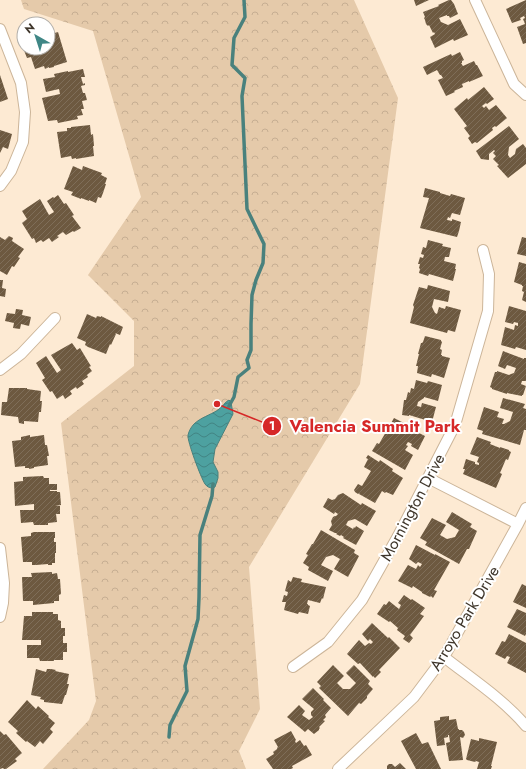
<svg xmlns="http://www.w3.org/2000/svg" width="526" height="769" viewBox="0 0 526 769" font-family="Jost,sans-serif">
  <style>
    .park { fill: url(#park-crowns) }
    .water { fill: url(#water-waves); stroke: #49817d }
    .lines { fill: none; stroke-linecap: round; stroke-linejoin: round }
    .stream { stroke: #49817d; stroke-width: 3.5 }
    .building { fill: url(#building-hatch) }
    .street-casing { stroke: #ccb599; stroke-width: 12 }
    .street { stroke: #fff; stroke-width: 10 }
    .labels { text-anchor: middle; stroke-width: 4; stroke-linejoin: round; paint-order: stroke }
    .street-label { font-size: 16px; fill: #3f362b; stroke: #fff }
    .leader { fill: none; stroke: #d62828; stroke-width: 1.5 }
    .callout-dot { fill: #d62828; stroke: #fff; stroke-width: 1.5 }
    .mark-label { font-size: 12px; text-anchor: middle; font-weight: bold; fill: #fff }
    .callout-label { font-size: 17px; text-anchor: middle; font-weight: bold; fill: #d62828; stroke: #fff; stroke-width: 4; stroke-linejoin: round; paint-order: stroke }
  </style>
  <defs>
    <pattern id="park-crowns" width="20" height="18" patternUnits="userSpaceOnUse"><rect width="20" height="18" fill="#e5caaa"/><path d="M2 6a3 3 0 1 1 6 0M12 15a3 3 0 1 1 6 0" fill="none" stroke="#c6ae92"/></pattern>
    <pattern id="water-waves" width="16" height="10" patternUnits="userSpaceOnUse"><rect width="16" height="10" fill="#4da1a0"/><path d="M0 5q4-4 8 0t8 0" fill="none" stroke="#418483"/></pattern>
    <pattern id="building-hatch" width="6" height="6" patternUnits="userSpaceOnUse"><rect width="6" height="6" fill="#6d5940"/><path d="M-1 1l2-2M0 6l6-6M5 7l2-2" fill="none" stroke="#7f6e59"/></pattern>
  </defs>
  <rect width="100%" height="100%" fill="#fdead3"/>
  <!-- park -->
  <path class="park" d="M21 0H354L398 98 360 384 249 567 260 709 239 751 246 769H43L89 720 96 701 61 423 134 366V321L88 275 141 197 93 31 24 9Z"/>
  <!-- water -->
  <path class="water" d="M229 400 231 402 233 414 215 449 213 462 218 472V478L215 487 213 488C210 488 207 487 205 484 201 478 187 441 188 435 189 431 191 427 194 424 200 418 210 415 218 410 222 407 225 402 229 400Z"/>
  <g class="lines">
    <!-- stream -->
    <path class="stream" d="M229 406 234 397 238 377 249 368 247 360 251 350V324L252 295 256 280 263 263 264 244 247 209 242 96 245 78 232 65 234 38 245 17 244 0
      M169 737 170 725 187 691 185 666 198 619 199 598 200 535 212 496 213 484"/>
  </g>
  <!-- building -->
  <path class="building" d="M414 0H429L416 6Z
    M449 0H451L454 4 458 14 450 18 449 16H447V15L439 18 441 22 448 25 460 19 468 35 454 41 453 39 435 48 430 37 435 34 434 32 433 33 429 25 428 26 426 24 425 20 424 18 425 17 423 12 439 6 438 5Z
    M526 0V43L523 44 517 27 525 24 523 19 525 18 524 16 520 18 521 20 512 23 506 9Z
    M58 32 67 62 54 66V67L49 68V67L45 69 44 66 35 69 31 57 27 58 23 48H48V35Z
    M460 52 464 60 462 61V63H461L463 66 474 61 476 65H477L483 76 469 82V81L462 84 463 87 454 91 455 92 446 96 438 80 443 78 441 75H440L437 70 427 75 423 67 451 54 452 56Z
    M83 69 85 77H81L83 84 85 83V85L81 86 83 93H85L87 100 82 101 84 109H81L83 115 77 116 78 119 58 123 57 120 48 121 42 98 60 94 59 89 46 92 43 79 55 77 54 74 68 71V72Z
    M0 75 8 99 0 102Z
    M484 87 494 99 487 104 486 103 482 106 484 108 486 106 489 110 496 105 507 118 496 127 495 126 492 128 493 130 477 143 475 142 472 144 468 138 470 136 464 128 467 126 454 109 467 98 468 100Z
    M90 125 91 135 93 134 94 146H93L94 156 76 159V158L72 159 71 156 61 158 57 132 67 131V128H71V127Z
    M509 126 519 139 509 147 508 155 510 158 515 154 516 149 523 144 526 148V164L508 178 497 166 499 165 493 159 496 156 493 153 495 151 494 150 489 154V160L481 159 476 151Z
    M0 130 12 134 8 149 3 147 0 153Z
    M73 166 82 170 83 166 102 173 101 175 107 178 105 184H106L103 193 101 198 98 197 96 203 89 200V201L81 198V199L71 195 73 192 64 189Z
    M425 188 440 192V193L450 196 451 194 465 198 460 215 452 213 450 218 448 217 447 220 452 221V219L461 222 459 231 457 237 420 228 429 198 423 197Z
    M58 195 64 204 66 203 74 215 72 216 81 228 74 232 73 231 66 235 63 232 57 236 59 237 52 242 49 238 43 242 41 240 36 243 34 238 32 239 22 223 27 219 22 211 40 199 49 215 54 212 47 201 53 197 54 198Z
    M9 236 13 238 12 241 24 249 18 257 20 258 14 267 12 266 7 275 0 271V237L5 240Z
    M522 237 526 238V256L517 254Z
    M428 240 443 244 442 246 451 248 449 257H445L444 261 456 264 455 269H456L453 281 429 274 428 276 419 273 420 269 419 268 420 264H418L420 257 423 258 424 255 421 254 423 247 426 248Z
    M519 262 526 264V302L522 300 524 292 522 291 523 286H522V285L514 282Z
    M0 280H3L2 288 6 289 5 297 0 296Z
    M428 285 450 291 448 302 434 299 432 307 435 313 437 314 439 307 445 309 446 306 461 310 455 332 448 330 447 333 410 323 414 307 413 305 419 287 427 289Z
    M509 306 526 311V350L516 347 515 349 501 345 505 327 514 330 515 325 518 326V323L514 322 513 324 505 322Z
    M16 309 23 310 22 315 31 317 29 326 21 324 20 329 13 328 14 323 5 321 7 313 15 314Z
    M87 314 96 318 97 316 101 317V316L123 327 120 335 115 333 116 334 111 345 110 344 106 354 88 347 85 345 86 342 77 338Z
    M425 336 441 340V341L442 342 440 349 442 350 441 355H442V356L450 358 444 378 432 374 431 377 417 373 418 366H416L419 354H418L421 343H422L423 342Z
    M72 343 77 350 80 348 89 363 91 366 89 367 92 371 87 375 88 377 82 381 84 384 77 389 76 387 70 391 72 394 65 399 63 395 57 399 52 391 50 392 42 380 45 378 36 363 46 356 57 373 61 370 51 355Z
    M503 351 524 359V358H526V381H522L521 384 526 386 523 395H522V396L507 393V394L492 389V388L490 387 495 372H497V371L509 375 511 374 514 373 516 368 507 365 505 369 498 366Z
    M416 380 427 383 428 381 442 385 438 401 424 397V398L418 402 417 406 421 407 422 403 436 407 432 422 409 415V416L402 415 404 400H406L408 392 410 393 411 388 414 389Z
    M9 388H27V389L41 391 40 401H42L41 412H39L38 422 24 421V424L19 423 18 417 1 415 2 402H7Z
    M503 398 525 404 523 408 526 409V430H524L520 445 482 434 483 431 477 429 484 407 499 412 497 417 504 419 502 424H504L510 421 513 412 500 408Z
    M394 418 408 425 407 427 425 436 418 450 411 446 412 444 408 442 406 445 408 446 405 450 413 455 405 470 372 451 377 443 379 444Z
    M30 435V437L44 435 45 445H47L49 456H47L48 465 34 467V468L29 469V468H25V466L15 467 12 441 21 440V437Z
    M477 437 491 442 490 444 500 448V447L509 450V451L511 452 508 460 506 459 500 473 502 474 496 488 463 474 465 469H463L466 459 475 462V464L479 465V463L477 462 479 457 470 454Z
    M368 455 379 462 380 460 393 469 392 471 403 478 393 495 386 492 385 493 382 491 375 503 359 494 360 493 358 494 355 492 354 490 358 484 362 486 371 471 364 467 368 459 366 458Z
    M43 476 44 478H49V484H57V490H50V491H57V492H60L61 505 55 506H60V514H56L57 522 48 523V525H34L33 522 21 523 20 510H34V504L15 506 14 482 23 481V477Z
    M343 493 361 505 362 503 376 511 367 526 355 519 348 521 346 525 353 529 354 527 355 528 356 526 364 531 356 545 343 538 344 537 341 535 340 536 336 534 337 533H335L329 530 332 525 331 521 333 517 335 516H336L338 514 335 512 334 514 323 507 328 498 332 500 335 499 338 495Z
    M452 512 472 524 470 527 477 531 469 549H467L459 564 425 545 427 542 420 538 432 518 446 525 440 535 447 539 455 537 459 530 446 522Z
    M321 530 355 550 354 553 359 556 348 577 334 569 340 559 333 555 326 557 321 565 333 571 328 581 308 570 309 567 303 563 308 555 306 554 312 544H313Z
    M34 532H55V538H54V542H56V553H55V563H52V565H48V564L36 565H32V562H23L21 537 31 536V533Z
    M416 545 435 555V554L450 562 434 590 437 591 433 598 431 596 430 597 422 593V592L413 586 412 588 398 581 408 565 416 569 418 565 420 567 422 564 418 562 416 564 409 559Z
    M52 572V574L57 573 58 579H60L61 594 59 595V601H54V603L33 605V601H23L22 577H32L31 573Z
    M293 577 302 579 301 582 326 587 323 599 322 598 320 603 308 600 307 604H308V605L310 606 308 614 299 612 298 614 284 610 286 602H282L284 595 287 596 288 592 285 591 288 580 291 582Z
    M522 584 526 586V608L513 602Z
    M404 595 411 600 412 599 425 608 420 614 424 616 410 635 413 638 409 643 403 639 405 636 397 630 398 628 390 621 389 622 377 614 384 604 386 605 389 601 399 609 401 605 398 603Z
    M517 609 526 613V634L525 636 507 627Z
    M32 612H53V614H58V620L61 621V628H65V636H63V643H67V652H63V660H54V661H40L39 658H27V645H41V640H22L24 616H32Z
    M372 623 388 638 389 637 400 648 379 670 381 672 375 678 373 676V677L360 663 358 664 347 654 359 640 365 646 369 643 371 644 373 642 370 639 368 641 362 634Z
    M509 634 526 643V673L507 663 510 657 507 656 505 659 495 654 502 641 505 642Z
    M333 665 344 676 337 683 343 689H350L356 683 346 673 354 665 370 681 368 684 373 689 367 696V698L361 704 359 703 348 716 319 688 321 686 317 682Z
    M36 669 46 672 47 669H51L56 670 55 671 69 674 67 684H69L66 695H65L62 704 44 702V700L40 699 41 697 31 695Z
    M313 688 324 699 323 700 331 708 325 715 326 717 323 720 325 721 319 727 320 728 319 729V730L314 734 308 729 305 732 287 717 299 705 305 711 302 715 309 720 313 717 311 715V712L314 709 302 699Z
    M27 700 36 709 38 706 49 716 48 717 55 723 50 729 53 732 43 744 40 741 35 747 27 741 26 742 16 733 18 731 8 722Z
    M449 716V720L456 719 458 729H459V730H462L464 732 465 735 463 738 460 737 463 760 449 761 446 743 450 742 449 735H448V737L444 738 445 745 437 746 434 721 440 720V717Z
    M0 731 4 735 6 734 22 753 15 759 17 761 6 769H4L3 768 0 769Z
    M291 731 296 740 295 741 296 743 300 740 304 746 306 745 312 755 292 766 293 768 291 769H273L266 759 274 754 273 752 277 749V748L278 747 274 740Z
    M416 733 422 744 428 742 441 769H416L401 741Z
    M479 738 497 742 491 766H492L491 769H477L479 762 476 761 475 762 467 760 466 759 471 739 479 741Z
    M400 763 406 769H387V766L389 764H392L395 767Z"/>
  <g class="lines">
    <!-- street casing -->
    <g class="street-casing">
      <path id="street" d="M475 0 514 84 526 95
        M0 29 21 83 25 112 23 142 11 171 0 186
        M0 370 21 354 55 318
        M428 478 518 524
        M0 548 4 583 3 603 0 617
        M444 657C472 679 503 699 526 726
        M293 667 328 642 362 600 398 536 455 425 488 311 489 274 483 250
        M338 769 414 697 444 657 518 524 526 508"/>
    </g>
    <!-- street -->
    <use href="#street" class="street"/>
  </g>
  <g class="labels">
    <!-- street labels -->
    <g class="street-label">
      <text transform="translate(412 507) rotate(-62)" y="6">Mornington Drive</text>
      <text transform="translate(464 618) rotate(-59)" y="6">Arroyo Park Drive</text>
    </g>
  </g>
  <!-- callouts -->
  <path class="leader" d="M217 404L272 426"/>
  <g class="callout-dot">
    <circle cx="217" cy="404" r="4"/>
    <circle cx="272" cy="426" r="10"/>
  </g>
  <g class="mark-label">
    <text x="272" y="430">1</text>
  </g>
  <g class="callout-label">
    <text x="375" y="432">Valencia Summit Park</text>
  </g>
  <!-- north arrow -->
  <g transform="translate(36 36) rotate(321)"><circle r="19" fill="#ffffff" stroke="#b2afaa"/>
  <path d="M0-3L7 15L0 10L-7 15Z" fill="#3f8786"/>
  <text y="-6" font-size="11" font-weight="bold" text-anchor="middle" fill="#3f362b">N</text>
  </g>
</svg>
